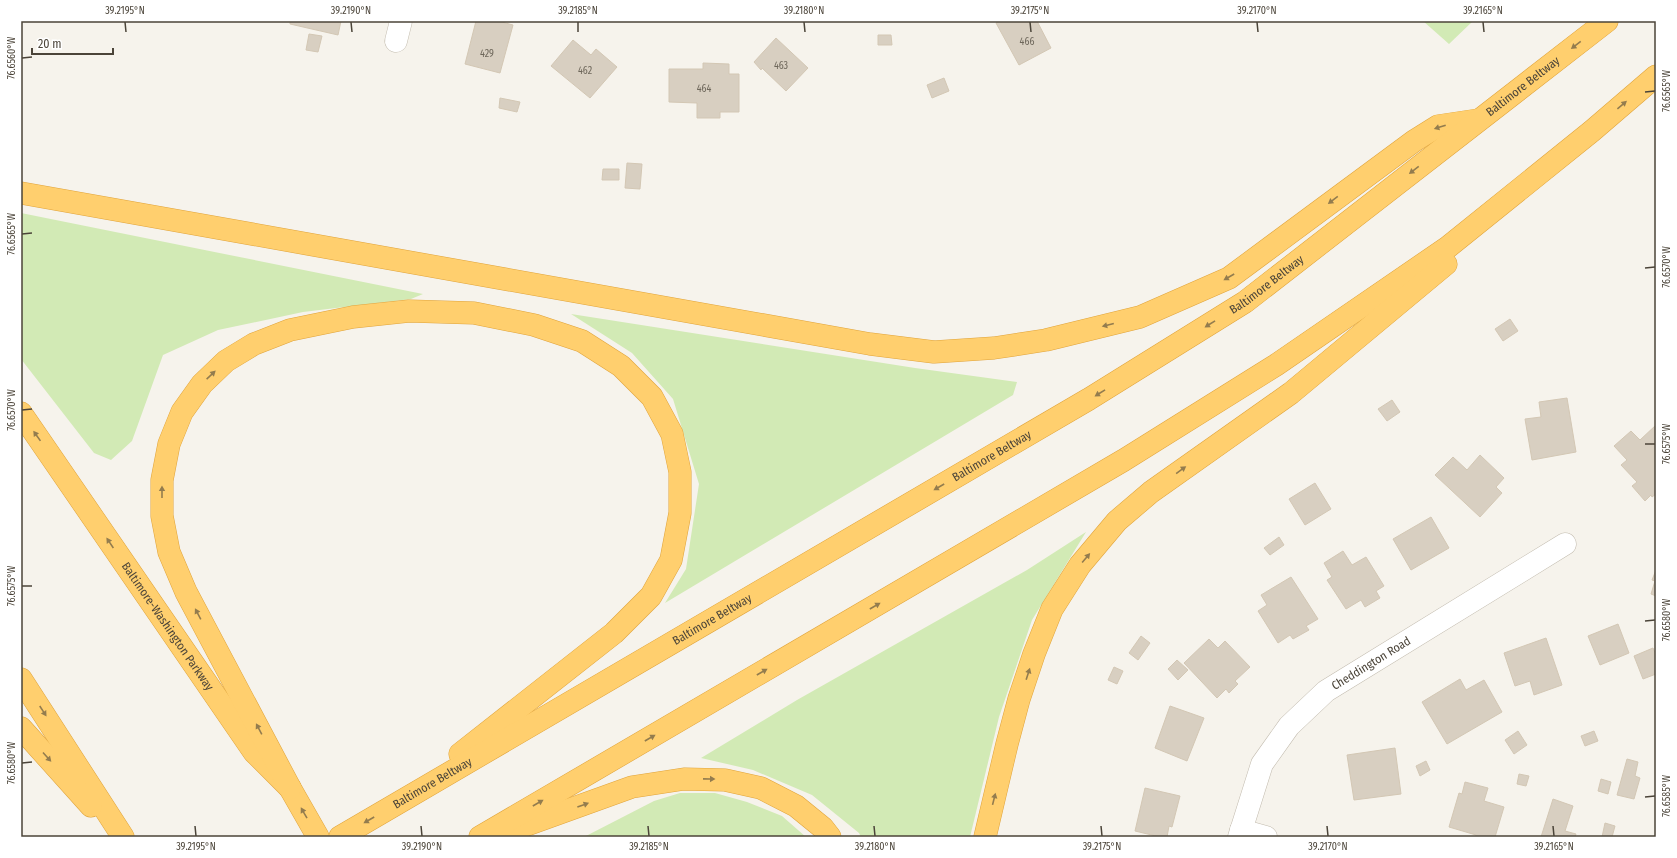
<svg xmlns="http://www.w3.org/2000/svg" width="1677" height="858" viewBox="0 0 1677 858" font-family="'Fira Sans Condensed',sans-serif">
  <style>
    .green { fill: #d2eab5 }
    .building { fill: #d8cfc1; stroke: #d3c7b4 }
    .lines { fill: none; stroke-linecap: round; stroke-linejoin: round }
    .minor-casing { stroke: #c2bbae; stroke-width: 23 }
    .highway-casing { stroke: #e0a43c; stroke-width: 23 }
    .minor { stroke: #fff; stroke-width: 22 }
    .highway { stroke: #ffcf6e; stroke-width: 22 }
    .oneway { fill: #937c4e }
    .ticks { fill: none; stroke: #4b4439; stroke-width: 1.5 }
    .labels { text-anchor: middle; stroke-width: 3; stroke-linejoin: round; paint-order: stroke }
    .number-label { font-size: 10px; fill: #6e675b }
    .street-label { font-size: 12px; fill: #4b4439; stroke: #fff }
    .neatline { fill: none; stroke: #4b4439; stroke-width: 1.5 }
    .ticks-label { font-size: 10px; text-anchor: middle; fill: #4b4439 }
  </style>
  <rect width="100%" height="100%" fill="#f6f3ec"/>
  <!-- green -->
  <path class="green" d="M1423 21H1473L1449 44Z
    M21 213 423 294 411 299 303 312 218 330 163 355 132 441 111 460 94 453 21 359Z
    M571 314 915 368 1017 382 1013 395 665 603 686 569 699 484 673 399 632 353Z
    M1086 532 1032 620 999 717 970 837H861L859 833 812 795 753 770 701 758 797 700 1027 570Z
    M680 793H715L747 802 782 816 806 837H584L654 801Z"/>
  <!-- building -->
  <path class="building" d="M290 21H341L338 35 290 24Z
    M476 21H498L513 25 500 73 465 64Z
    M999 21H1037L1051 48 1019 65 996 23Z
    M309 34 322 36 318 52 306 50Z
    M878 35H891L892 45H878Z
    M776 38 808 68 786 91 762 68 761 70 754 62Z
    M573 40 591 55 596 49 617 67 590 98 551 66Z
    M703 63 729 64V74H739V112H720V118H697V103L669 102V69H703Z
    M944 78 949 91 932 98 927 85Z
    M500 98 520 102 517 112 499 108Z
    M627 163 642 164 640 189 625 188Z
    M603 169H619V180H602Z
    M1510 319 1518 331 1503 341 1495 329Z
    M1567 398 1576 452 1532 460 1525 419 1541 417 1539 402Z
    M1392 400 1400 412 1387 421 1378 409Z
    M1656 425V494L1652 497 1651 495 1645 501 1632 486 1637 482 1621 465 1627 460 1614 446 1631 431 1640 440Z
    M1480 455 1504 478 1496 487 1502 493 1480 517 1435 475 1453 457 1467 470Z
    M1315 483 1331 509 1305 525 1289 499Z
    M1431 517 1449 548 1411 570 1393 539Z
    M1279 537 1284 545 1270 555 1264 548Z
    M1343 551 1352 565 1366 557 1384 586 1376 591 1380 598 1365 607 1361 600 1346 609 1327 580 1332 577 1324 563Z
    M1656 570V596L1651 594 1655 581 1652 580Z
    M1291 577 1318 619 1306 626 1309 630 1293 639 1290 635 1278 643 1258 611 1267 605 1261 595Z
    M1618 624 1629 653 1600 665 1588 636Z
    M1141 636 1150 643 1138 660 1129 653Z
    M1546 638 1562 685 1534 695 1530 681 1515 686 1504 653Z
    M1209 639 1218 648 1225 641 1250 667 1235 681 1238 684 1229 693 1226 689 1217 698 1184 663Z
    M1653 648 1656 655V674L1643 679 1634 656Z
    M1177 660 1188 670 1178 680 1168 669Z
    M1114 667 1123 671 1117 684 1108 680Z
    M1460 679 1466 690 1484 680 1502 712 1447 744 1422 702Z
    M1170 706 1204 718 1187 761 1155 748Z
    M1518 731 1527 745 1514 754 1505 740Z
    M1594 731 1598 741 1585 746 1581 736Z
    M1395 748 1401 794 1354 800 1347 755Z
    M1627 759 1638 762 1635 776 1640 778 1634 799 1617 795Z
    M1426 761 1430 770 1420 776 1416 766Z
    M1519 774 1529 776 1526 786 1517 784Z
    M1601 779 1611 782 1608 794 1598 791Z
    M1465 782 1488 788 1484 801 1504 807 1495 837H1476V835L1449 827 1459 793 1462 794Z
    M1145 788 1180 796 1172 827 1169 826 1167 837H1160L1135 831Z
    M1553 799 1573 806 1565 831 1576 834 1575 837H1541Z
    M1605 823 1615 826 1612 837H1602Z"/>
  <g class="lines">
    <!-- minor casing -->
    <g class="minor-casing">
      <g id="minor">
        <path d="M396 41 401 21"/>
        <path d="M1241 830 1266 837"/>
        <path id="s1" d="M1239 837 1262 764 1289 726 1326 691 1565 544"/>
      </g>
    </g>
    <!-- highway casing -->
    <g class="highway-casing">
      <g id="highway">
        <path d="M21 193 870 344 934 352 994 348 1046 340 1140 317 1229 278 1414 141 1438 126 1478 120"/>
        <path id="s2" d="M21 413 254 752 290 788 318 837"/>
        <path d="M21 679 123 837"/>
        <path d="M21 728 91 806"/>
        <path d="M290 788 186 592 169 552 162 516V480L169 444 182 412 202 384 226 361 254 344 290 330 353 317 409 311 474 313 534 325 582 341 621 366 652 397 672 434 680 472V513L671 560 651 596 614 633 460 754"/>
        <path d="M510 831 632 787 684 779 725 780 761 788 796 806 823 828 830 837"/>
        <path id="s3" d="M340 837 1089 399 1245 302 1607 21"/>
        <path d="M480 837 1124 460 1276 365 1448 247 1592 131 1656 76"/>
        <path d="M985 837 1007 744 1019 699 1034 654 1052 609 1080 565 1117 521 1151 492 1291 393 1446 264"/>
      </g>
    </g>
    <!-- minor -->
    <use href="#minor" class="minor"/>
    <!-- highway -->
    <use href="#highway" class="highway"/>
  </g>
  <!-- one-way arrows -->
  <defs><path id="oneway-solid" d="M-6-.8H1V-3.2L6.5 0L1 3.2V.8H-6Z"/></defs>
  <g class="oneway">
    <use href="#oneway-solid" transform="translate(1576 45) rotate(142)"/>
    <use href="#oneway-solid" transform="translate(1622 105) rotate(-40)"/>
    <use href="#oneway-solid" transform="translate(1440 127) rotate(162)"/>
    <use href="#oneway-solid" transform="translate(1414 170) rotate(142)"/>
    <use href="#oneway-solid" transform="translate(1333 200) rotate(143)"/>
    <use href="#oneway-solid" transform="translate(1229 277) rotate(150)"/>
    <use href="#oneway-solid" transform="translate(1210 324) rotate(148)"/>
    <use href="#oneway-solid" transform="translate(1108 325) rotate(166)"/>
    <use href="#oneway-solid" transform="translate(211 375) rotate(-43)"/>
    <use href="#oneway-solid" transform="translate(1100 393) rotate(148)"/>
    <use href="#oneway-solid" transform="translate(37 436) rotate(-125)"/>
    <use href="#oneway-solid" transform="translate(1181 470) rotate(-36)"/>
    <use href="#oneway-solid" transform="translate(939 487) rotate(150)"/>
    <use href="#oneway-solid" transform="translate(162 492) rotate(-90)"/>
    <use href="#oneway-solid" transform="translate(110 543) rotate(-124)"/>
    <use href="#oneway-solid" transform="translate(1086 558) rotate(-50)"/>
    <use href="#oneway-solid" transform="translate(875 606) rotate(-30)"/>
    <use href="#oneway-solid" transform="translate(198 614) rotate(-118)"/>
    <use href="#oneway-solid" transform="translate(762 672) rotate(-30)"/>
    <use href="#oneway-solid" transform="translate(1028 674) rotate(-72)"/>
    <use href="#oneway-solid" transform="translate(43 711) rotate(57)"/>
    <use href="#oneway-solid" transform="translate(259 729) rotate(-118)"/>
    <use href="#oneway-solid" transform="translate(650 738) rotate(-30)"/>
    <use href="#oneway-solid" transform="translate(47 757) rotate(48)"/>
    <use href="#oneway-solid" transform="translate(709 779) rotate(1)"/>
    <use href="#oneway-solid" transform="translate(994 799) rotate(-76)"/>
    <use href="#oneway-solid" transform="translate(538 803) rotate(-30)"/>
    <use href="#oneway-solid" transform="translate(583 805) rotate(-20)"/>
    <use href="#oneway-solid" transform="translate(304 813) rotate(-120)"/>
    <use href="#oneway-solid" transform="translate(369 820) rotate(150)"/>
  </g>
  <!-- ticks -->
  <path class="ticks" d="M125 22 126 32M351 22 352 32M578 22V32M804 22 805 32M1030 22 1031 32M1257 22 1258 32M1483 22 1484 32M22 58 32 57M1645 92 1655 91M22 234 32 233M1645 268 1655 267M22 410 32 409M1645 444H1655M22 586H32M1645 621 1655 620M22 763 32 762M1645 797 1655 796M195 826 196 836M421 826 422 836M648 826 649 836M874 826 875 836M1101 826 1102 836M1327 826 1328 836M1553 826 1554 836"/>
  <g class="labels">
    <!-- number labels -->
    <g class="number-label">
      <text x="1027" y="45">466</text>
      <text x="487" y="57">429</text>
      <text x="781" y="69">463</text>
      <text x="585" y="74">462</text>
      <text x="704" y="92">464</text>
    </g>
    <!-- street labels -->
    <g class="street-label">
      <text dy="4" stroke="none"><textPath href="#s3" startOffset="1403">Baltimore Beltway</textPath></text>
      <text dy="4" stroke="none"><textPath href="#s3" startOffset="1079">Baltimore Beltway</textPath></text>
      <text dy="4" stroke="none"><textPath href="#s3" startOffset="755">Baltimore Beltway</textPath></text>
      <text dy="4" stroke="none"><textPath href="#s3" startOffset="431">Baltimore Beltway</textPath></text>
      <text dy="4" stroke="none"><textPath href="#s2" startOffset="259">Baltimore-Washington Parkway</textPath></text>
      <text dy="4" stroke="none"><textPath href="#s1" startOffset="227">Cheddington Road</textPath></text>
      <text dy="4" stroke="none"><textPath href="#s3" startOffset="107">Baltimore Beltway</textPath></text>
    </g>
  </g>
  <!-- border -->
  <rect width="1677" height="858" fill="none" stroke="#ffffff" stroke-width="44"/>
  <!-- scale -->
  <path d="M32 48v6h81v-6" fill="none" stroke="#4b4439" stroke-width="2"/>
  <text x="38" y="48" font-size="12" fill="#4b4439" stroke="#ffffff" stroke-width="3" paint-order="stroke">20 m</text>
  <rect x="22" y="22" width="1633" height="814" class="neatline"/>
  <g class="ticks-label">
    <text x="125" y="14">39.2195°N</text>
    <text x="351" y="14">39.2190°N</text>
    <text x="578" y="14">39.2185°N</text>
    <text x="804" y="14">39.2180°N</text>
    <text x="1030" y="14">39.2175°N</text>
    <text x="1257" y="14">39.2170°N</text>
    <text x="1483" y="14">39.2165°N</text>
    <text transform="translate(11 58) rotate(-90)" y="4">76.6560°W</text>
    <text transform="translate(1666 91) rotate(-90)" y="4">76.6565°W</text>
    <text transform="translate(11 234) rotate(-90)" y="4">76.6565°W</text>
    <text transform="translate(1666 267) rotate(-90)" y="4">76.6570°W</text>
    <text transform="translate(11 410) rotate(-90)" y="4">76.6570°W</text>
    <text transform="translate(1666 444) rotate(-90)" y="4">76.6575°W</text>
    <text transform="translate(11 586) rotate(-90)" y="4">76.6575°W</text>
    <text transform="translate(1666 620) rotate(-90)" y="4">76.6580°W</text>
    <text transform="translate(11 763) rotate(-90)" y="4">76.6580°W</text>
    <text transform="translate(1666 796) rotate(-90)" y="4">76.6585°W</text>
    <text x="196" y="850">39.2195°N</text>
    <text x="422" y="850">39.2190°N</text>
    <text x="649" y="850">39.2185°N</text>
    <text x="875" y="850">39.2180°N</text>
    <text x="1102" y="850">39.2175°N</text>
    <text x="1328" y="850">39.2170°N</text>
    <text x="1554" y="850">39.2165°N</text>
  </g>
</svg>
